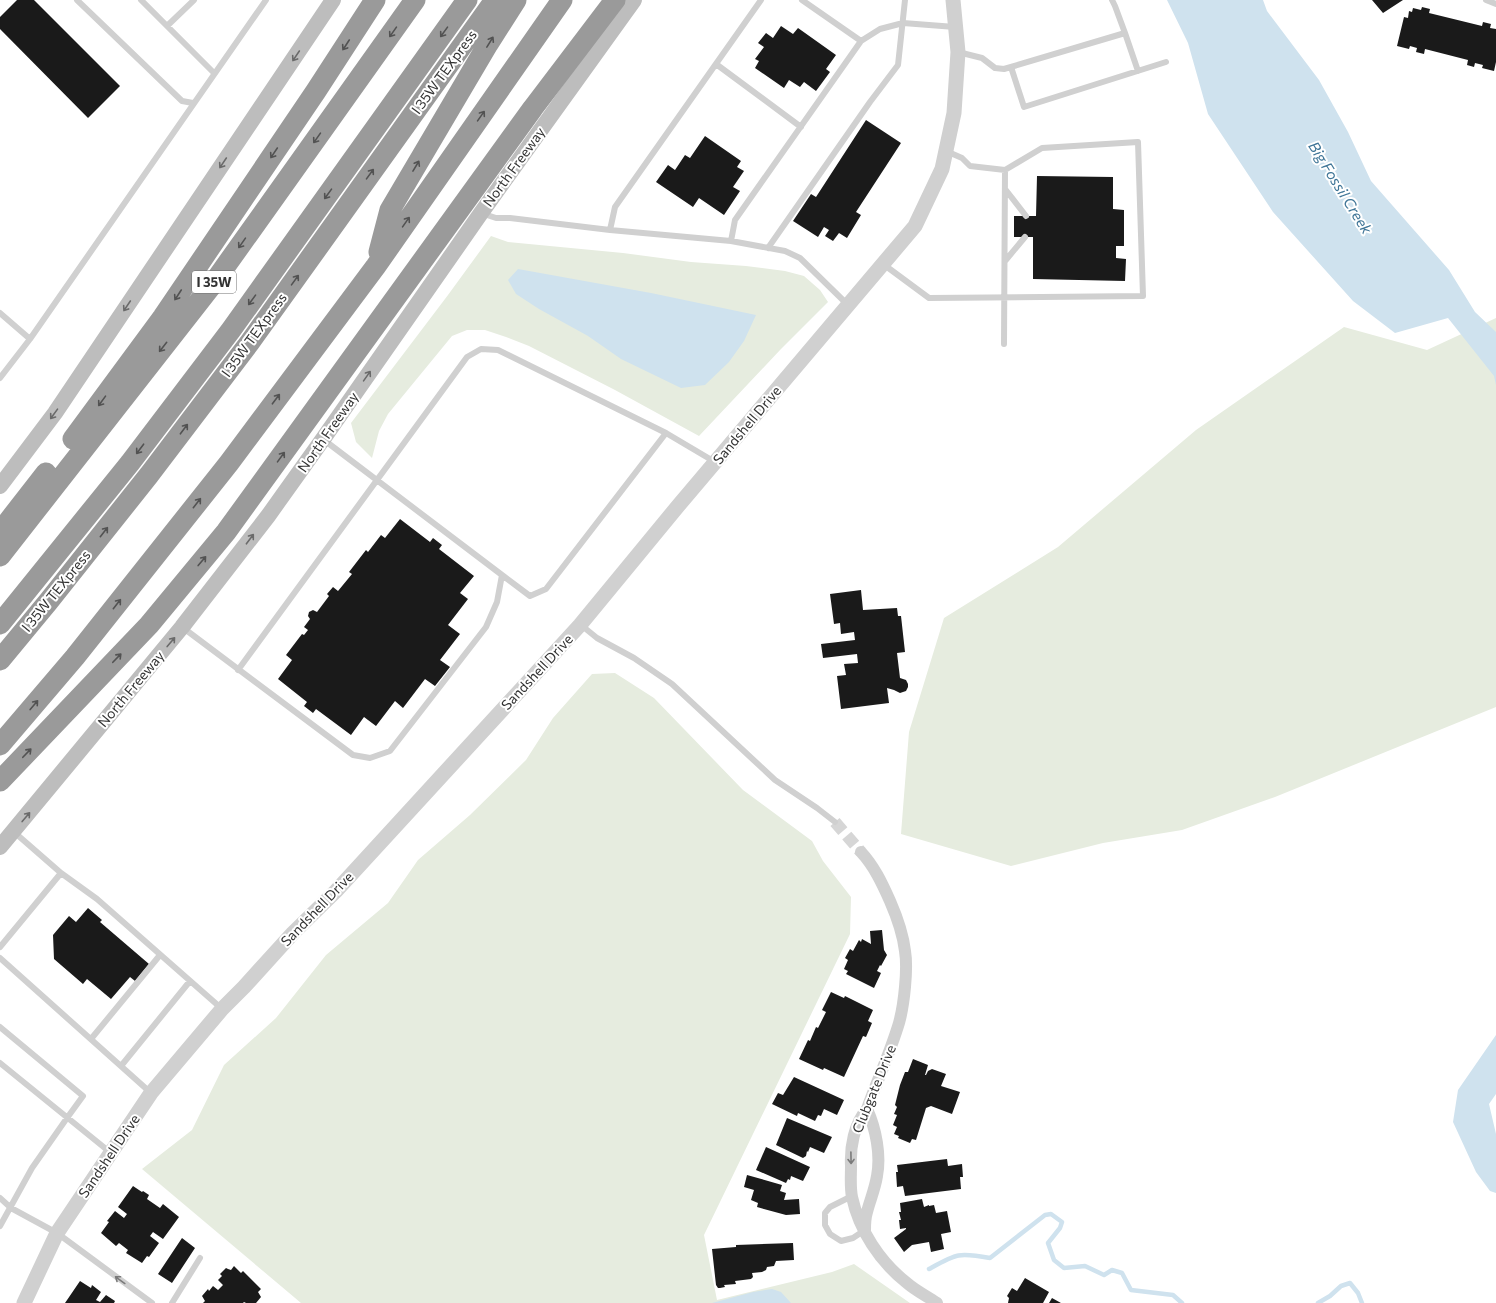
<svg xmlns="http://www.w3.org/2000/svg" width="1496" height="1303" viewBox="0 0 1496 1303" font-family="Commissioner,sans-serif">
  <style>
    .green { fill: #e6ecdf }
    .water { fill: #cfe2ee }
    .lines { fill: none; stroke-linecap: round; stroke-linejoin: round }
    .stream { stroke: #cfe2ee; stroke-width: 4.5 }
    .building { fill: #1a1a1a }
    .minor-tunnel { stroke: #d6d6d6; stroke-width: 12; stroke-dasharray: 12 6; stroke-linecap: butt }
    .service { stroke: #d0d0d0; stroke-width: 6 }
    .minor { stroke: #d0d0d0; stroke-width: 12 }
    .tertiary { stroke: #d0d0d0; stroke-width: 15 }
    .secondary { stroke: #bdbdbd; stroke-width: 16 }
    .motorway { stroke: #9a9a9a; stroke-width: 21 }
    .oneway { stroke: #525252 }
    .oneway2 { stroke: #6a6a6a }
    .oneway3 { stroke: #7a7a7a }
    .labels { text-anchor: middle; stroke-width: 4; stroke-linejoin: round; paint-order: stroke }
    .shield { fill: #fff; stroke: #707070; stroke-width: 1 }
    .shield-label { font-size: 13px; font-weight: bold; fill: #333 }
    .street-label { font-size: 14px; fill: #333; stroke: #fff }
    .water-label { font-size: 15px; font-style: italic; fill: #3f7597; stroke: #fff }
  </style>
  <rect width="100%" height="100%" fill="#fff"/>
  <!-- green -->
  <path class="green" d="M491 236 508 242 623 253 691 262 746 266 785 271 804 276 820 290 828 302 781 349 699 436 615 390 529 346 506 337 485 330H467L452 336 388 414 379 431 372 458 356 442 351 423 448 295Z
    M1496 318V707L1275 797 1182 830 1103 843 1011 866 901 834 909 732 944 618 1058 547 1196 430 1344 327 1427 350Z
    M615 673 654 698 743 790 812 841 823 861 851 897 850 934 704 1235 717 1300 832 1272 854 1264 910 1303H301L142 1169 192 1130 224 1065 276 1018 326 955 388 903 418 860 470 815 526 760 553 718 592 674Z"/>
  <!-- water -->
  <path class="water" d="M1167 0H1263L1267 11 1319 80 1348 132 1371 181 1449 270 1475 312 1496 332V385L1494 376 1448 318 1395 333 1353 301 1273 212 1208 114 1188 43Z
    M518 269 651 293 756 315 744 341 729 362 705 385 681 388 621 359 588 336 539 309 516 294 508 280Z
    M1496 1035V1094L1489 1104 1496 1134V1193L1490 1191 1476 1172 1453 1122 1458 1090Z
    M772 1289 781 1292 791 1303H712L753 1292Z"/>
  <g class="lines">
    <!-- stream -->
    <path class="stream" d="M929 1269C956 1254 958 1252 990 1258L1045 1215 1051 1214 1062 1222 1060 1228 1048 1243 1054 1260 1064 1268 1085 1266 1104 1275 1112 1270 1122 1273 1131 1290 1173 1295 1182 1303
      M1318 1303 1330 1296 1341 1286 1350 1283 1358 1293 1362 1303"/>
  </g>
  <!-- building -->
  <path class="building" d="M17 0H34L120 86 88 118 0 29V17Z
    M1372 0H1403L1383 13Z
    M1422 7 1430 9 1429 13 1482 26 1483 22 1491 24 1490 28 1496 29V62L1494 71 1482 68 1483 65 1475 63 1474 67 1467 65 1468 60 1425 49 1424 54 1416 52 1417 48 1410 46 1409 49 1397 46 1404 17 1408 18 1409 11 1412 12 1413 8 1421 10Z
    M781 26 793 34 798 28 836 55 826 69 830 72 816 91 804 82 800 87 789 80 784 88 755 68 759 61 755 59 764 47 758 43 766 33 773 38Z
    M866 120 901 143 856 212 861 215 847 238 839 233 833 241 825 236 829 230 824 227 818 237 793 221 811 194 816 197Z
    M705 136 741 161 737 167 744 171 733 187 740 191 724 215 699 198 693 207 656 182 668 165 675 170 685 155 690 158Z
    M1037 176 1113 177V209L1124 210V246H1116V258L1126 259 1125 281 1033 279V237H1014V216H1036Z
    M400 519 430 542 433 538 442 545 439 549 474 576 460 593 468 599 448 625 460 634 440 660 450 667 435 686 425 679 403 708 395 701 376 726 364 717 351 735 316 709 313 713 304 706 307 702 278 679 292 660 286 655 302 634 304 635 308 630 304 627 310 619 308 616 309 612 313 610 317 612 329 596 327 594 333 587 338 591 352 574 349 572 366 550 368 552 381 535 385 538Z
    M861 590 863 610 897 608 898 616H901L905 652 897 653 900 678 906 680 908 684V687L906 691 900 693 894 690 887 688 889 703 841 709 837 676 846 675 844 664 858 663 857 654 823 658 821 644 855 640 854 632 841 634 840 623 834 624 830 594Z
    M88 908 102 920 100 922 149 964 135 981 130 977 111 999 87 979 83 984 54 959 53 935 69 916 76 922Z
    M882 930 884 950 887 955 881 966 880 965 877 971 881 973 874 988 846 974 848 971 844 969 848 960 845 958 850 949 853 951 859 940 861 942 862 939 871 944 870 931Z
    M831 992 844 998 845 996 873 1010 868 1021 872 1023 866 1037 863 1036 844 1077 824 1068 823 1070 799 1059 808 1040 810 1041 816 1027 818 1028 826 1012 822 1010Z
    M913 1059 928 1065 925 1075H926L928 1071 932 1069 946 1074 941 1086 960 1092 952 1114 931 1106 926 1108 916 1140 912 1139 910 1143 898 1138 899 1136 894 1134 897 1127 893 1125 897 1115 894 1114 897 1107 895 1105 900 1085 905 1072H908Z
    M794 1077 844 1100 837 1115 824 1109 821 1116 818 1115 815 1121 798 1113 797 1116 772 1104 778 1093 783 1095Z
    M787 1118 832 1137 824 1153 810 1147 808 1152 807 1151 806 1156 803 1158 776 1145Z
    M766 1147 810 1167 803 1181 791 1176 790 1180 788 1179 786 1183 756 1170Z
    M947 1159 948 1166 962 1164 963 1177H960L961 1189 905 1196 903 1186 897 1187 896 1172H898L897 1165Z
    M747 1175 782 1185 780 1191 786 1193 784 1200 799 1199 800 1214 786 1215 757 1207 758 1203 751 1200 754 1190 744 1187Z
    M133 1186 142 1192 143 1191 149 1195 147 1199 160 1208 163 1204 179 1217 163 1239 153 1232 150 1236 159 1243 149 1257 147 1256 142 1263 126 1253 128 1250 119 1243 116 1246 101 1233 109 1222 107 1221 115 1211 124 1218 127 1214 118 1207Z
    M922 1199 924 1207 929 1205V1206L934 1205 936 1213 947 1211 951 1232 941 1234 944 1249 931 1252 929 1242 912 1245 904 1252 894 1238 906 1229V1228L900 1229 899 1220H901L899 1212H901L900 1203Z
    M182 1238 195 1248 172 1283 158 1274Z
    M793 1243 794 1260 776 1261 774 1266 767 1267 766 1270 762 1272 752 1273 753 1277 751 1279 735 1281 736 1284 724 1285 725 1287 720 1288H718L716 1285 712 1249 736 1247V1245Z
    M234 1266 241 1273 243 1271 261 1289 258 1292 261 1297 256 1303H246L244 1302 243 1303H203L205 1301 202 1296 208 1289 209 1291 213 1286 218 1290 223 1285 218 1280 222 1276 220 1274 226 1268 228 1269 231 1270Z
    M1025 1278 1049 1292 1043 1303H1008L1009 1298 1007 1296 1012 1288 1017 1291Z
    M80 1281 91 1288 92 1285 101 1292 96 1300 100 1302 106 1295 115 1301 114 1303H65Z
    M1052 1298 1061 1303H1049Z"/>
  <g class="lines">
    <!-- minor-tunnel -->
    <path class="minor-tunnel" d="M835 822 861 852"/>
    <!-- service -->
    <path class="service" d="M77 0 182 101 193 103
      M141 0 214 73
      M802 0 861 41
      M1486 0 1496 4
      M167 26 194 0
      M1125 33 1138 71
      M958 52 982 58 995 68 1004 69 1125 33 1115 6 1112 0
      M716 64 801 127
      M1011 67 1024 107 1166 62
      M946 151 962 158 970 166 1005 170
      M1005 189 1026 216
      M481 213 496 218H510L610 230 731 241 785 251 800 258 848 305
      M610 230 615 207 761 0
      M731 241 735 220 861 41 880 29 903 23 955 27
      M768 248 870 102 898 65 905 0
      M1005 261 1025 237
      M883 264 929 298 1143 296 1138 142 1042 148 1005 170 1004 344
      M0 313 30 339 266 0
      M0 378 30 339
      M502 575 530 596 546 589 666 433
      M581 625 597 638 634 658 672 684 775 780 817 808 835 822
      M182 627 353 755 370 758 390 751 486 627 497 602 502 575 324 440
      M238 670 467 357 481 349 498 350 666 433 715 462
      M61 873 97 899 221 1008
      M0 947 61 873 14 832
      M0 958 151 1093
      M0 1027 83 1096 67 1118 32 1168 0 1226
      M91 1039 160 955
      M0 1063 111 1153
      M121 1066 190 981
      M852 1196 830 1207 825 1213V1225L830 1234 841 1241 853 1238 865 1230
      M0 1198 11 1208 57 1233 152 1303
      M172 1303 200 1258"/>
    <!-- minor -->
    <path class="minor" d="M861 852C874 866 882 883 890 901 897 917 903 934 905 951 908 969 904 1005 899 1023 890 1053 877 1081 867 1109 854 1124 850 1147 851 1166 851 1176 850 1187 852 1197 859 1230 880 1262 907 1283 916 1291 927 1296 937 1303
      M865 1230C865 1224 865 1218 867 1212 870 1200 875 1189 877 1176 881 1155 876 1129 867 1109"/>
    <!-- tertiary -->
    <path class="tertiary" d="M24 1303 57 1233 151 1093 222 1009 244 987 293 933 336 891 580 625 678 506 915 226 942 169 954 113 958 52 953 0"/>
    <!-- secondary -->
    <path class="secondary" d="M0 486 55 413 333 0
      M0 847 182 627 268 516 323 439 481 213 634 0"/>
    <!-- motorway -->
    <path class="motorway" d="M379 252 390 210 488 44 516 0
      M73 439 163 317 316 91 375 0
      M0 532 46 473
      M0 556 212 285 415 0
      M0 624 130 463 231 330 467 0
      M0 660 48 602 149 475 250 342 495 0
      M0 745 75 657 229 463 376 266 562 0
      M0 781 149 625 226 532 533 108 615 0"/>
  </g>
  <!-- one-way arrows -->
  <defs><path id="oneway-shaft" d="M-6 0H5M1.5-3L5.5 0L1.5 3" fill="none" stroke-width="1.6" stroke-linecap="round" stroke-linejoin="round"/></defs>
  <g class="oneway">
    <use href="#oneway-shaft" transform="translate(393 32) rotate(125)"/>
    <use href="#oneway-shaft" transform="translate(444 32) rotate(126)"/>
    <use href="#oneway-shaft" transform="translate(490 42) rotate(-58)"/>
    <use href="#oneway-shaft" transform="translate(346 45) rotate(123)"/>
    <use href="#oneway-shaft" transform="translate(481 116) rotate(-55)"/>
    <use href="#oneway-shaft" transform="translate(317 138) rotate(125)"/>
    <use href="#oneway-shaft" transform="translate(274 153) rotate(124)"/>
    <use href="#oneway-shaft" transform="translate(416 166) rotate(-59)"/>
    <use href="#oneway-shaft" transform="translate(370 174) rotate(-54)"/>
    <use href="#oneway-shaft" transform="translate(328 194) rotate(126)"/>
    <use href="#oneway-shaft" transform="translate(406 222) rotate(-55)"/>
    <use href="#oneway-shaft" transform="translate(242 243) rotate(125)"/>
    <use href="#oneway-shaft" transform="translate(295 280) rotate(-54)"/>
    <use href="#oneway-shaft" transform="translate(178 295) rotate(123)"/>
    <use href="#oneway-shaft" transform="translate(252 300) rotate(126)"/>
    <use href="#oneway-shaft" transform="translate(163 347) rotate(128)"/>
    <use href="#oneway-shaft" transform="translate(276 399) rotate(-53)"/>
    <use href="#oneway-shaft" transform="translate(102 401) rotate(126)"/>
    <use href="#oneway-shaft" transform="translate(184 429) rotate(-53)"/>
    <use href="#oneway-shaft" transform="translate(140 449) rotate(127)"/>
    <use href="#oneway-shaft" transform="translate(281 457) rotate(-54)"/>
    <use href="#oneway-shaft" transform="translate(197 503) rotate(-52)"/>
    <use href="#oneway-shaft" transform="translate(104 532) rotate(-52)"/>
    <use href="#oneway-shaft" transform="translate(202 561) rotate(-50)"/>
    <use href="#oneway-shaft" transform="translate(117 604) rotate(-52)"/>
    <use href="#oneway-shaft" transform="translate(117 658) rotate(-46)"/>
    <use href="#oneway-shaft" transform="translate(34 705) rotate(-50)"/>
    <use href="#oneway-shaft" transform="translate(27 753) rotate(-46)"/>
  </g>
  <g class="oneway2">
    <use href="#oneway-shaft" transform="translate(296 56) rotate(124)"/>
    <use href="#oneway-shaft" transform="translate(223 163) rotate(124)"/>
    <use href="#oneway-shaft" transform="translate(127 306) rotate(124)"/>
    <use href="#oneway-shaft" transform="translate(367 376) rotate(-55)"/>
    <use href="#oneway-shaft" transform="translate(54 414) rotate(126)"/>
    <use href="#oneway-shaft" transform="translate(250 539) rotate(-53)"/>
    <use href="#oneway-shaft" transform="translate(171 642) rotate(-50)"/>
    <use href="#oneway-shaft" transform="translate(26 817) rotate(-50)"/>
  </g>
  <g class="oneway3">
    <use href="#oneway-shaft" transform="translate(851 1158) rotate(89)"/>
    <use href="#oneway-shaft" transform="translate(120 1280) rotate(-144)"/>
  </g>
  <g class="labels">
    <!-- shield labels -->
    <rect class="shield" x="192" y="271" width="44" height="22" rx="3"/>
    <g class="shield-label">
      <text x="214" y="287">I 35W</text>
    </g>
    <!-- street labels -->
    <g class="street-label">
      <text transform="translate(444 72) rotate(-54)" y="5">I 35W TEXpress</text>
      <text transform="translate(514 167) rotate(-54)" y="5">North Freeway</text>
      <text transform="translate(254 335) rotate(-54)" y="5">I 35W TEXpress</text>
      <text transform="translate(747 425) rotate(-50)" y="5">Sandshell Drive</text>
      <text transform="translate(328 432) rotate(-55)" y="5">North Freeway</text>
      <text transform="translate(56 591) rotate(-51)" y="5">I 35W TEXpress</text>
      <text transform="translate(537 672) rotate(-47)" y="5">Sandshell Drive</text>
      <text transform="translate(131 689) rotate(-50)" y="5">North Freeway</text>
      <text transform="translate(317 909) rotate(-46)" y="5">Sandshell Drive</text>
      <text transform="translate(874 1089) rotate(-68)" y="5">Clubgate Drive</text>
      <text transform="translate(109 1156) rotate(-56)" y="5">Sandshell Drive</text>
    </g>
    <!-- water labels -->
    <g class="water-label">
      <text transform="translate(1340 188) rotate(58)" y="5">Big Fossil Creek</text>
    </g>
  </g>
</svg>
